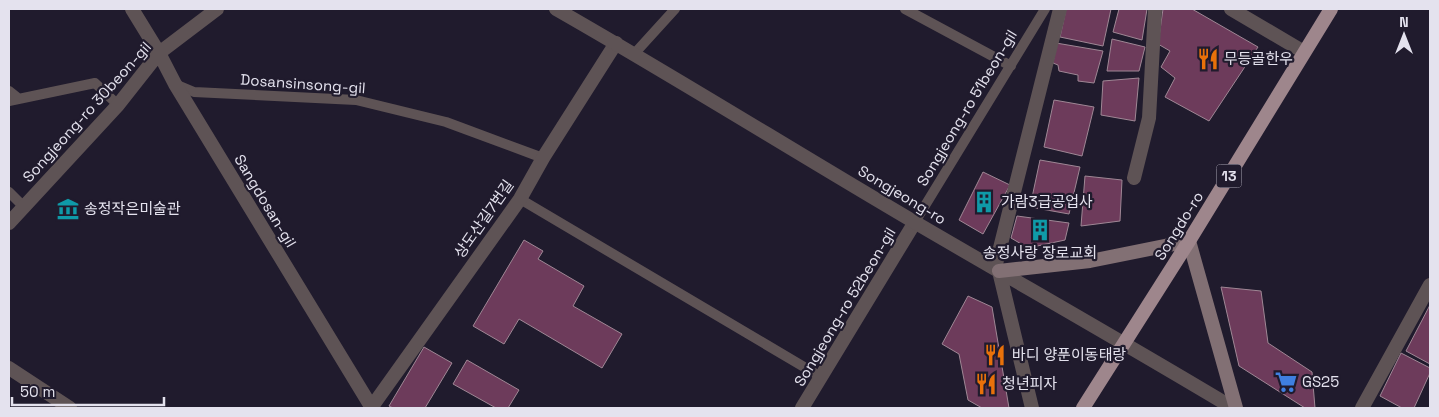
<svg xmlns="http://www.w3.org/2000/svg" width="1439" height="417" viewBox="0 0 1439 417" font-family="'Space Grotesk','Noto Sans KR',sans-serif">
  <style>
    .building { fill: #6d3b5b; stroke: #9f8795 }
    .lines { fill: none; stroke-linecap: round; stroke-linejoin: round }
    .service { stroke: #5e5355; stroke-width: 10 }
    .minor { stroke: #5e5355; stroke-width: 14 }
    .tertiary { stroke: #5e5355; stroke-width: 14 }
    .secondary { stroke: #827074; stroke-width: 14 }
    .primary { stroke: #9e868c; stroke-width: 14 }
    .labels { text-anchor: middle; stroke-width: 4.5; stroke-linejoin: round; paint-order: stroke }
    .shield { fill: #201b2d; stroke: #a9a6b4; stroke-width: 1 }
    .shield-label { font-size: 14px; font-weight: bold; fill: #e4e2ee }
    .poi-label { font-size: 15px; fill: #e4e2ee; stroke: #201b2d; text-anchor: start }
    .street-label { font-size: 15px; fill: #e4e2ee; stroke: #201b2d }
  </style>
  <rect width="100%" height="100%" fill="#201b2d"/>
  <!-- building -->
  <path class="building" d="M1066 9H1111L1103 46 1060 37Z
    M1119 9H1147L1142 40 1113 32Z
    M1163 9H1192L1258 47 1209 121 1165 97 1175 78 1161 67 1170 51 1158 44Z
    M1112 39 1145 47 1139 71H1107Z
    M1056 43 1103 51 1094 83 1078 81V75L1059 71 1058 65 1053 63Z
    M1139 78 1135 121 1101 115 1103 81Z
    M1054 100 1094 107 1082 156 1044 147Z
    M1040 160 1080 167 1069 214 1030 207Z
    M983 172 1010 185 983 234 959 220Z
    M1085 176 1122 180 1120 221 1081 226Z
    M1017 216 1069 223 1065 240 1028 248 1011 238Z
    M524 240 543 251 538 259 584 286 573 306 622 334 602 368 519 319 504 344 473 326Z
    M1221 287 1261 291 1268 343 1312 372 1315 408H1305L1239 366Z
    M968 296 992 307 1009 408H982L968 400 959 354 942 344Z
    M1430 305V364L1406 351Z
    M424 347 452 363 425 408H393L389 406Z
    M1401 353 1430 368V373L1414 408H1402L1380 396Z
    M467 360 519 390 508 408H496L453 384Z"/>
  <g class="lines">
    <!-- service -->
    <path class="service" d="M905 9 1011 66
      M635 53 675 9
      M175 84 194 92 356 100 446 122 543 158
      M9 91 19 99
      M9 101 95 83 118 105
      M9 192 24 207
      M520 199 821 377
      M915 222 1045 9"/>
    <!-- minor -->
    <path class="minor" d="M132 9 159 53 175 84 372 408
      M1231 9 1304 52
      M1134 178 1149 118 1155 9
      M9 223 118 105 159 53 217 9
      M995 268 1060 9
      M9 368 70 408
      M371 408 520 199 543 158 616 43
      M802 408 915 222
      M1362 408 1430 285"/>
    <!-- tertiary -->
    <path class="tertiary" d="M556 9C677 78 795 152 916 223 1022 285 1128 345 1233 408
      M999 271 1032 408"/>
    <!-- secondary -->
    <path class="secondary" d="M999 271 1090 261 1189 241 1236 408"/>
    <!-- primary -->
    <path class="primary" d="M1083 408 1189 241 1331 9"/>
  </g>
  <!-- icons -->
  <defs>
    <g id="restaurant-bare" transform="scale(1.725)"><path d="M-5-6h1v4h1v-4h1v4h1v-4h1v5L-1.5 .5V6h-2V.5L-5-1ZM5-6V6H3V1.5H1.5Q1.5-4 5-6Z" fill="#e8710a" stroke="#201b2d" stroke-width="2.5" paint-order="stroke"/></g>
    <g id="building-bare" transform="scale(1.725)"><path d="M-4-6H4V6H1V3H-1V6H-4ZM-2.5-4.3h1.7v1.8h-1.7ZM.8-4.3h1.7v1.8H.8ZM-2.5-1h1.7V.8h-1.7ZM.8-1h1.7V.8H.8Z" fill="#0f9aa8" stroke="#201b2d" stroke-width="2.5" paint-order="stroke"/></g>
    <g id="museum-bare" transform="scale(1.725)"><path d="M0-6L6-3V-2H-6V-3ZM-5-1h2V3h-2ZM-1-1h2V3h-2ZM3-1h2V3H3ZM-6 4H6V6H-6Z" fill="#0f9aa8" stroke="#201b2d" stroke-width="2.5" paint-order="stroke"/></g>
    <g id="supermarket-bare" transform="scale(1.725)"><path d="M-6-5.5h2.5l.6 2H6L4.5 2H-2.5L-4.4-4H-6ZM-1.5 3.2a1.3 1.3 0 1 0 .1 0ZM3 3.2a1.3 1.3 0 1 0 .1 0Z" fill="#3f7fe0" stroke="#201b2d" stroke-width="2.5" paint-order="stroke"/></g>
  </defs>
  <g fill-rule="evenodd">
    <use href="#restaurant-bare" x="1208" y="59"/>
    <use href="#building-bare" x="984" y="202"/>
    <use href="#museum-bare" x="68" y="209"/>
    <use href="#building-bare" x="1040" y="230"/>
    <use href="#restaurant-bare" x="995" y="355"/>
    <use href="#supermarket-bare" x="1286" y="382"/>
    <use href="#restaurant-bare" x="986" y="384"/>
  </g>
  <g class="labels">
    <!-- shield labels -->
    <rect class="shield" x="1216.5" y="164.5" width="25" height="23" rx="4"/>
    <g class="shield-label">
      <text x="1229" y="181">13</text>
    </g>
    <!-- poi labels -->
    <g class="poi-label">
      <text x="1224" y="64">무등골한우</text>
      <text x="1001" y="207">가람3급공업사</text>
      <text x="84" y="214">송정작은미술관</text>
      <text x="1040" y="258" text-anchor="middle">송정사랑 장로교회</text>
      <text x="1012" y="360">바디 양푼이동태랑</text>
      <text x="1302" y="387">GS25</text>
      <text x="1002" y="389">청년피자</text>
    </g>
    <!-- street labels -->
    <g class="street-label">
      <text transform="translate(303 84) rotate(4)" y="5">Dosansinsong-gil</text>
      <text transform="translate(967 108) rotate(-59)" y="5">Songjeong-ro 51beon-gil</text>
      <text transform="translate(87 112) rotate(-48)" y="5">Songjeong-ro 30beon-gil</text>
      <text transform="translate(902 195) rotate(31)" y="5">Songjeong-ro</text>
      <text transform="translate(265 201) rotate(59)" y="5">Sangdosan-gil</text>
      <text transform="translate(484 219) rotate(-55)" y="5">상도산길7번길</text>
      <text transform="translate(1179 226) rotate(-58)" y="5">Songdo-ro</text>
      <text transform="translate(845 307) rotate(-59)" y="5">Songjeong-ro 52beon-gil</text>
    </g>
  </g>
  <!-- border -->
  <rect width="1439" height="417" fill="none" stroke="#e4e2ee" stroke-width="20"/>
  <!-- north arrow -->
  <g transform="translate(1404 35)" stroke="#201b2d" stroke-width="4" paint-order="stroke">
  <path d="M0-4L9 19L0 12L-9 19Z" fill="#e4e2ee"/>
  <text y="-8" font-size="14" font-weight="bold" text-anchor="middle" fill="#e4e2ee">N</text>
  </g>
  <!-- scale -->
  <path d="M12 397v8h152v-8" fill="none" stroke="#e4e2ee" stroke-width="2.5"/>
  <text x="20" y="397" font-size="15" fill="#e4e2ee" stroke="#201b2d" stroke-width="4" paint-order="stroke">50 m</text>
</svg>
